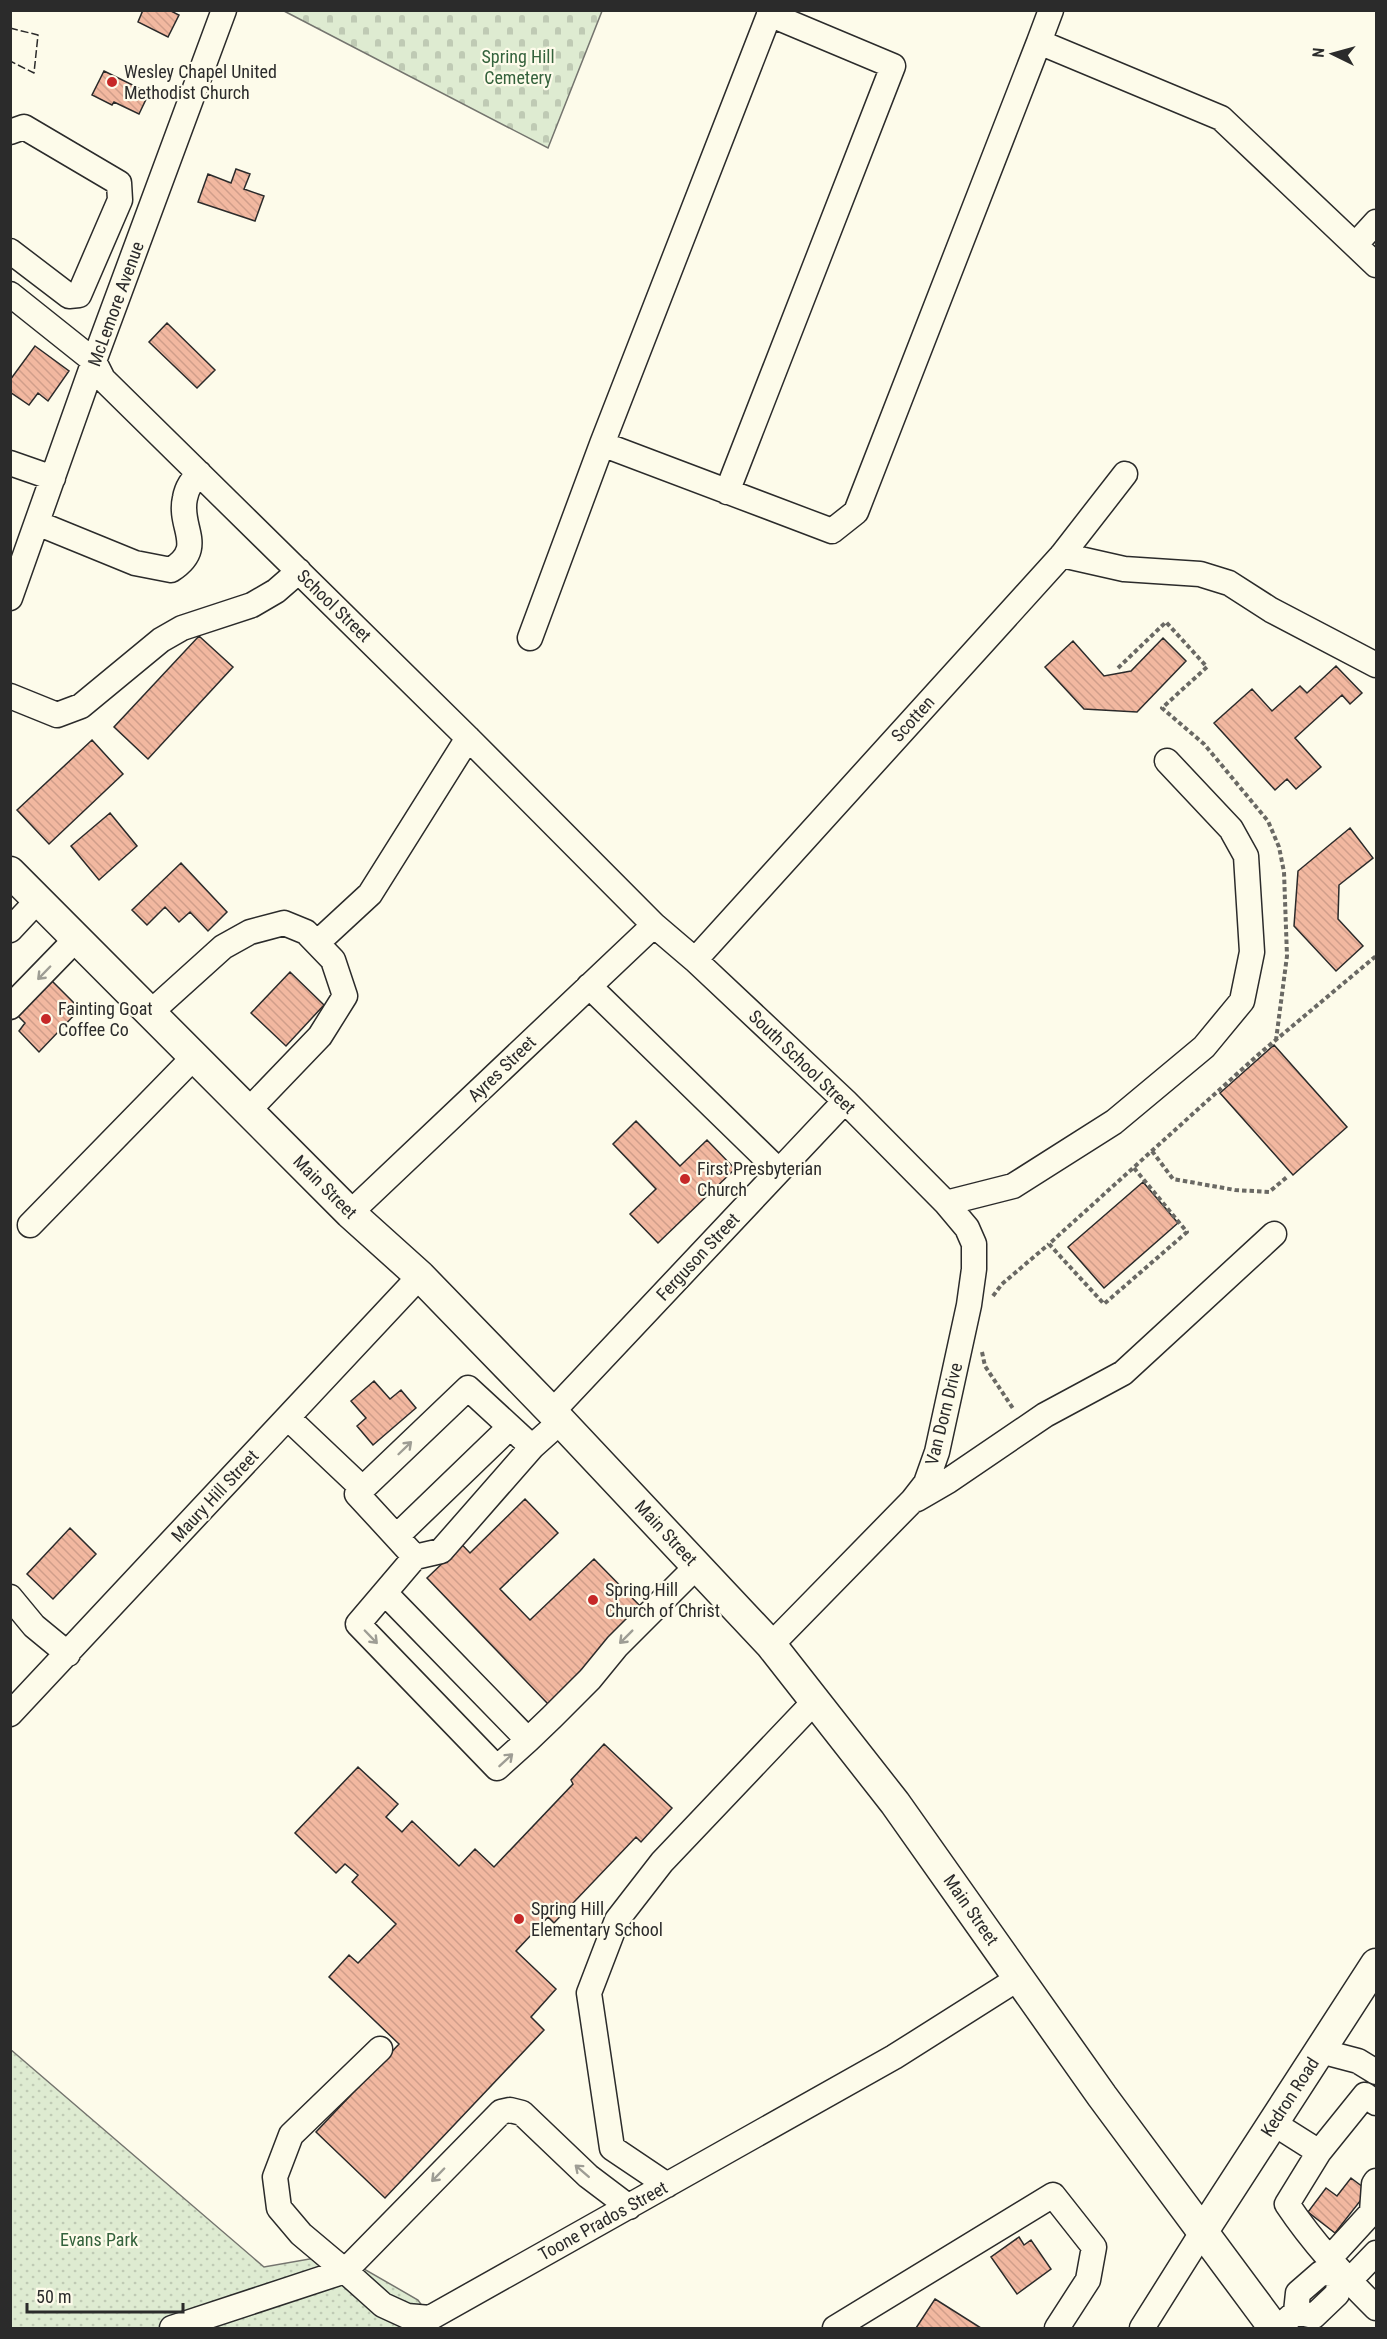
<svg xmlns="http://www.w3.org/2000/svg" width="1387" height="2339" viewBox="0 0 1387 2339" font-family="'Roboto Condensed',sans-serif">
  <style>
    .cemetery { fill: url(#cemetery-stones); stroke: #74746e; stroke-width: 1.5 }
    .park { fill: url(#park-dots); stroke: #74746e; stroke-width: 1.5 }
    .building { fill: url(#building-back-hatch); stroke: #2b2b2b; stroke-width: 1.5 }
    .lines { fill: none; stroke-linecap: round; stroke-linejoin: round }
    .minor-casing { stroke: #2b2b2b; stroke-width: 27 }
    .major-casing { stroke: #2b2b2b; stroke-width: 33 }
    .path { stroke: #6a6964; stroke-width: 4; stroke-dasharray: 4.5 3; stroke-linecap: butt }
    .minor { stroke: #fdfbea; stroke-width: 24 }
    .major { stroke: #fdfbea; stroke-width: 30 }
    .fence { stroke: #2b2b2b; stroke-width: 1.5; stroke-dasharray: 8 3; stroke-linecap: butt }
    .oneway { stroke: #9e9d94 }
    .poi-dot { fill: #c62828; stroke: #fdfbea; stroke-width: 2 }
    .labels { text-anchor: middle; stroke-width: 4.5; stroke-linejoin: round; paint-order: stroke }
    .park-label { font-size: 18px; fill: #34623c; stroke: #fdfbea }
    .poi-label { font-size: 18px; fill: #2b2b2b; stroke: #fdfbea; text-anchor: start }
    .street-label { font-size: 18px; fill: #2b2b2b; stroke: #fdfbea }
  </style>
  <defs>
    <pattern id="cemetery-stones" width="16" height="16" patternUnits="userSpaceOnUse" patternTransform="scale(1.5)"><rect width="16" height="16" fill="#deebd1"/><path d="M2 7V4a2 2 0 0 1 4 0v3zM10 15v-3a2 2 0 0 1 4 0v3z" fill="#bfcab4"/></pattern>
    <pattern id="park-dots" width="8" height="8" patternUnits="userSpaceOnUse" patternTransform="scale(1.5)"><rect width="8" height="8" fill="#deebd1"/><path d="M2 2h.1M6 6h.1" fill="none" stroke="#bfcab4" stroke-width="1.8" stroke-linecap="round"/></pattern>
    <pattern id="building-back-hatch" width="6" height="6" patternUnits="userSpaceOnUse" patternTransform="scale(1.5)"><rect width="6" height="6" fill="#f2b8a0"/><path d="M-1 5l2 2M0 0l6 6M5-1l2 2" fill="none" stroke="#d09e8a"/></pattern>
  </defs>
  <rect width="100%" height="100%" fill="#fdfbea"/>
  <!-- cemetery -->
  <path class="cemetery" d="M284 11 602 10V11L548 148Z"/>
  <!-- park -->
  <path class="park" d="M10 2049 264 2267 338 2254 418 2300 438 2328H11Z"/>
  <!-- building -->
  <path class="building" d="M143 10H169L179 15 168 37 138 22Z
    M104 71 149 93 139 114 114 102 112 105 92 95Z
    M236 169 250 174 244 189 264 196 255 221 198 202 208 174 231 183Z
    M167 323 215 370 197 388 149 342Z
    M35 346 69 371 48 401 38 393 29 405 10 392V380Z
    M199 636 233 667 148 759 114 727Z
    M1163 638 1186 661 1137 712 1084 709 1045 667 1073 641 1104 676 1131 671Z
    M1336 666 1362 693 1350 704 1342 695 1295 738 1321 767 1296 789 1287 779 1275 790 1214 723 1252 689 1272 711 1300 686 1307 693Z
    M92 740 123 774 49 844 17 810Z
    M110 813 137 846 99 880 71 846Z
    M1350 828 1373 858 1339 885 1338 919 1363 946 1336 971 1294 926 1298 871Z
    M181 863 227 912 208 931 190 912 179 922 165 907 147 925 132 910Z
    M290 972 324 1005 286 1046 251 1013Z
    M50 979 80 1009 39 1052 19 1031 25 1023 17 1015Z
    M1274 1045 1347 1127 1293 1175 1220 1093Z
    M636 1121 680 1166 707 1140 735 1169 658 1243 630 1214 656 1189 613 1144Z
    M1143 1182 1178 1223 1104 1288 1068 1247Z
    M374 1381 390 1399 401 1390 416 1408 373 1445 357 1426 366 1418 351 1401Z
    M525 1499 558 1533 500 1589 530 1620 594 1559 645 1611 548 1704 427 1578 448 1558V1530L470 1553Z
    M70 1528 96 1554 53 1599 27 1574Z
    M604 1744 672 1808 641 1842 636 1837 554 1923 548 1917 516 1951 556 1989 531 2017 544 2030 385 2198 316 2132 399 2044 329 1977 349 1955 358 1963 396 1924 352 1882 358 1875 345 1864 336 1873 295 1833 358 1767 398 1804 386 1817 402 1832 412 1821 459 1866 475 1849 494 1867 573 1784 571 1780Z
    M1351 2178 1368 2191 1335 2233 1308 2212 1326 2188 1337 2196Z
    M1019 2237 1024 2245 1031 2240 1051 2269 1017 2294 991 2257Z
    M935 2299 981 2328H916Z"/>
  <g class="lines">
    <!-- minor casing -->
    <g class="minor-casing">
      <path id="minor" d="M1051 10 1039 42 1221 118 1355 245
        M10 132 24 127 119 183 120 200 79 295 69 296 10 251
        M1376 222 1355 245 1376 265
        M10 294 94 361 103 379 468 738 654 925 695 960 845 1101 946 1203 967 1228 974 1244V1269L969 1305 937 1452 926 1483 912 1501 771 1645
        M602 444 832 531 856 512 1039 42
        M10 463 53 478
        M727 492 893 66 769 14
        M37 523 135 563 171 570C207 547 178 528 185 498 187 487 192 481 199 473
        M1062 555 1124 569 1200 574 1229 583 1271 610 1376 665
        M10 598 94 361 224 10
        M530 638 602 444 771 10
        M10 696 57 715 81 706 161 640 182 628 252 605 276 591 299 571
        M10 930 38 900
        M317 943 370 894 468 738
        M695 960 1062 555 1125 474
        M589 986 779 1171
        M10 1007 77 938
        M151 1012 223 947 250 932 284 923 306 932 333 960 345 996 320 1036 249 1110
        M946 1203 1013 1186 1114 1122 1204 1047 1242 1001 1252 952 1246 856 1231 829 1167 761
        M350 1213 654 925
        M30 1225 195 1056
        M552 1412 845 1101
        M288 1418 363 1489
        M917 1499 948 1481 1045 1415 1123 1373 1274 1234
        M397 1536 510 1427
        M415 1557 441 1551 532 1447 561 1421
        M385 1593 528 1740 497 1768 358 1624 415 1557 357 1494 468 1388 532 1447
        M10 1597 34 1626 68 1654
        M10 1714 420 1276
        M528 1740 552 1717 590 1679 617 1646 697 1566
        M380 2049 291 2135 275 2177 279 2208 301 2234 345 2271 501 2112 510 2110 522 2113 588 2176 629 2207
        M1320 2051 1358 2061 1376 2072
        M1273 2123 1319 2152 1287 2204C1313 2243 1343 2275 1376 2308
        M1319 2152 1365 2095 1376 2103
        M667 2185 612 2148 589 1993 617 1920 662 1862 815 1701
        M1329 2259 1372 2212 1374 2184 1376 2181
        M1349 2281 1376 2253
        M172 2328 345 2271 383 2305 407 2316 430 2318 894 2057 1019 1978
        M835 2328 1053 2195 1094 2247 1088 2280 1057 2328
        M1142 2328 1203 2231
        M1278 2328 1296 2312 1298 2293 1321 2273 1342 2274 1337 2294 1314 2316 1296 2312"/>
    </g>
    <!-- major casing -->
    <g class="major-casing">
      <path id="major" d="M10 872 350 1213 420 1276 552 1412 771 1645 895 1803 1102 2096 1274 2328
        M1203 2231 1376 1964"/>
    </g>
    <!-- path -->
    <path class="path" d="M1118 668 1166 622 1207 667 1162 708 1204 744 1268 821 1279 847 1284 872 1287 956 1276 1040
      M1152 1151 1173 1179 1235 1190 1269 1192 1287 1177
      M1134 1168 1187 1232 1104 1304 1049 1244 1259 1054 1376 956
      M993 1296 1002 1284 1049 1244
      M982 1352 985 1366 1014 1410"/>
    <!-- minor -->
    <use href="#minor" class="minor"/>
    <!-- major -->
    <use href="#major" class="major"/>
    <!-- fence -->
    <path class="fence" d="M10 28 38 35 34 73 10 61"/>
  </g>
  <!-- one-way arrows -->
  <defs><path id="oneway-shaft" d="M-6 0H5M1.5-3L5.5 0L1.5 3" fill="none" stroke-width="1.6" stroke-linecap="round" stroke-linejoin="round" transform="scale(1.5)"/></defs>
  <g class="oneway">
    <use href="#oneway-shaft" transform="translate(44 973) rotate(134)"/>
    <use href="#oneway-shaft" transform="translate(405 1448) rotate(-44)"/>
    <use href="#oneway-shaft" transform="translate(371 1637) rotate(46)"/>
    <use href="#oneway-shaft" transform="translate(626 1637) rotate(135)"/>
    <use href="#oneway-shaft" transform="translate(506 1760) rotate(-43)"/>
    <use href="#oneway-shaft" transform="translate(582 2171) rotate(-139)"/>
    <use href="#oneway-shaft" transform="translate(438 2175) rotate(134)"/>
  </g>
  <!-- markers -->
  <g class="poi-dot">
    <circle cx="112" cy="82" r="6"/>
    <circle cx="46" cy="1019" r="6"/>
    <circle cx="685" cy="1179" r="6"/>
    <circle cx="593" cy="1600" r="6"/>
    <circle cx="519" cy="1919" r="6"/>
  </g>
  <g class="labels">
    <!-- park labels -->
    <g class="park-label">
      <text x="518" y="63">Spring Hill<tspan x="518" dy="21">Cemetery</tspan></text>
      <text x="99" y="2246">Evans Park</text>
    </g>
    <!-- poi labels -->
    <g class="poi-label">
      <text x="124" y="78">Wesley Chapel United<tspan x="124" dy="21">Methodist Church</tspan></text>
      <text x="58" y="1015">Fainting Goat<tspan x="58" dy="21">Coffee Co</tspan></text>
      <text x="697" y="1175">First Presbyterian<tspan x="697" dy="21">Church</tspan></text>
      <text x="605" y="1596">Spring Hill<tspan x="605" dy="21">Church of Christ</tspan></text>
      <text x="531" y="1915">Spring Hill<tspan x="531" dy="21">Elementary School</tspan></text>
    </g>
    <!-- street labels -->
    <g class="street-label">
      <text transform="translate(116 304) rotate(-70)" y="6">McLemore Avenue</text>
      <text transform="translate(334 606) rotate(44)" y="6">School Street</text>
      <text transform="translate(913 719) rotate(-48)" y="6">Scotten</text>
      <text transform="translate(802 1062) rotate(44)" y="6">South School Street</text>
      <text transform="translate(502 1069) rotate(-44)" y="6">Ayres Street</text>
      <text transform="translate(325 1187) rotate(45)" y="6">Main Street</text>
      <text transform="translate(698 1257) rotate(-47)" y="6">Ferguson Street</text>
      <text transform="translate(944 1414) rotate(-76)" y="6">Van Dorn Drive</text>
      <text transform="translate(215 1496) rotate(-47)" y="6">Maury Hill Street</text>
      <text transform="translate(666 1533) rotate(47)" y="6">Main Street</text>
      <text transform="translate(971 1910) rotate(55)" y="6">Main Street</text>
      <text transform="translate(1290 2097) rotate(-57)" y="6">Kedron Road</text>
      <text transform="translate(603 2221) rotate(-29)" y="6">Toone Prados Street</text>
    </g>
  </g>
  <!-- border -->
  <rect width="1387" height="2339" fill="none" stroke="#2b2b2b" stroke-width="24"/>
  <!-- north arrow -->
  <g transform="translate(1333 54) rotate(275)" stroke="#fdfbea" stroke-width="4.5" paint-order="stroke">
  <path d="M0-4.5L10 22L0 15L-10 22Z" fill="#2b2b2b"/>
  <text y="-9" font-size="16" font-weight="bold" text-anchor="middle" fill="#2b2b2b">N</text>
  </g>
  <!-- scale -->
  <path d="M27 2303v9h156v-9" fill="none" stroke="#2b2b2b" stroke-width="3"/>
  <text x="36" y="2303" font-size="18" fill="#2b2b2b" stroke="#fdfbea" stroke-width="4.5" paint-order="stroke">50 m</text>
</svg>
